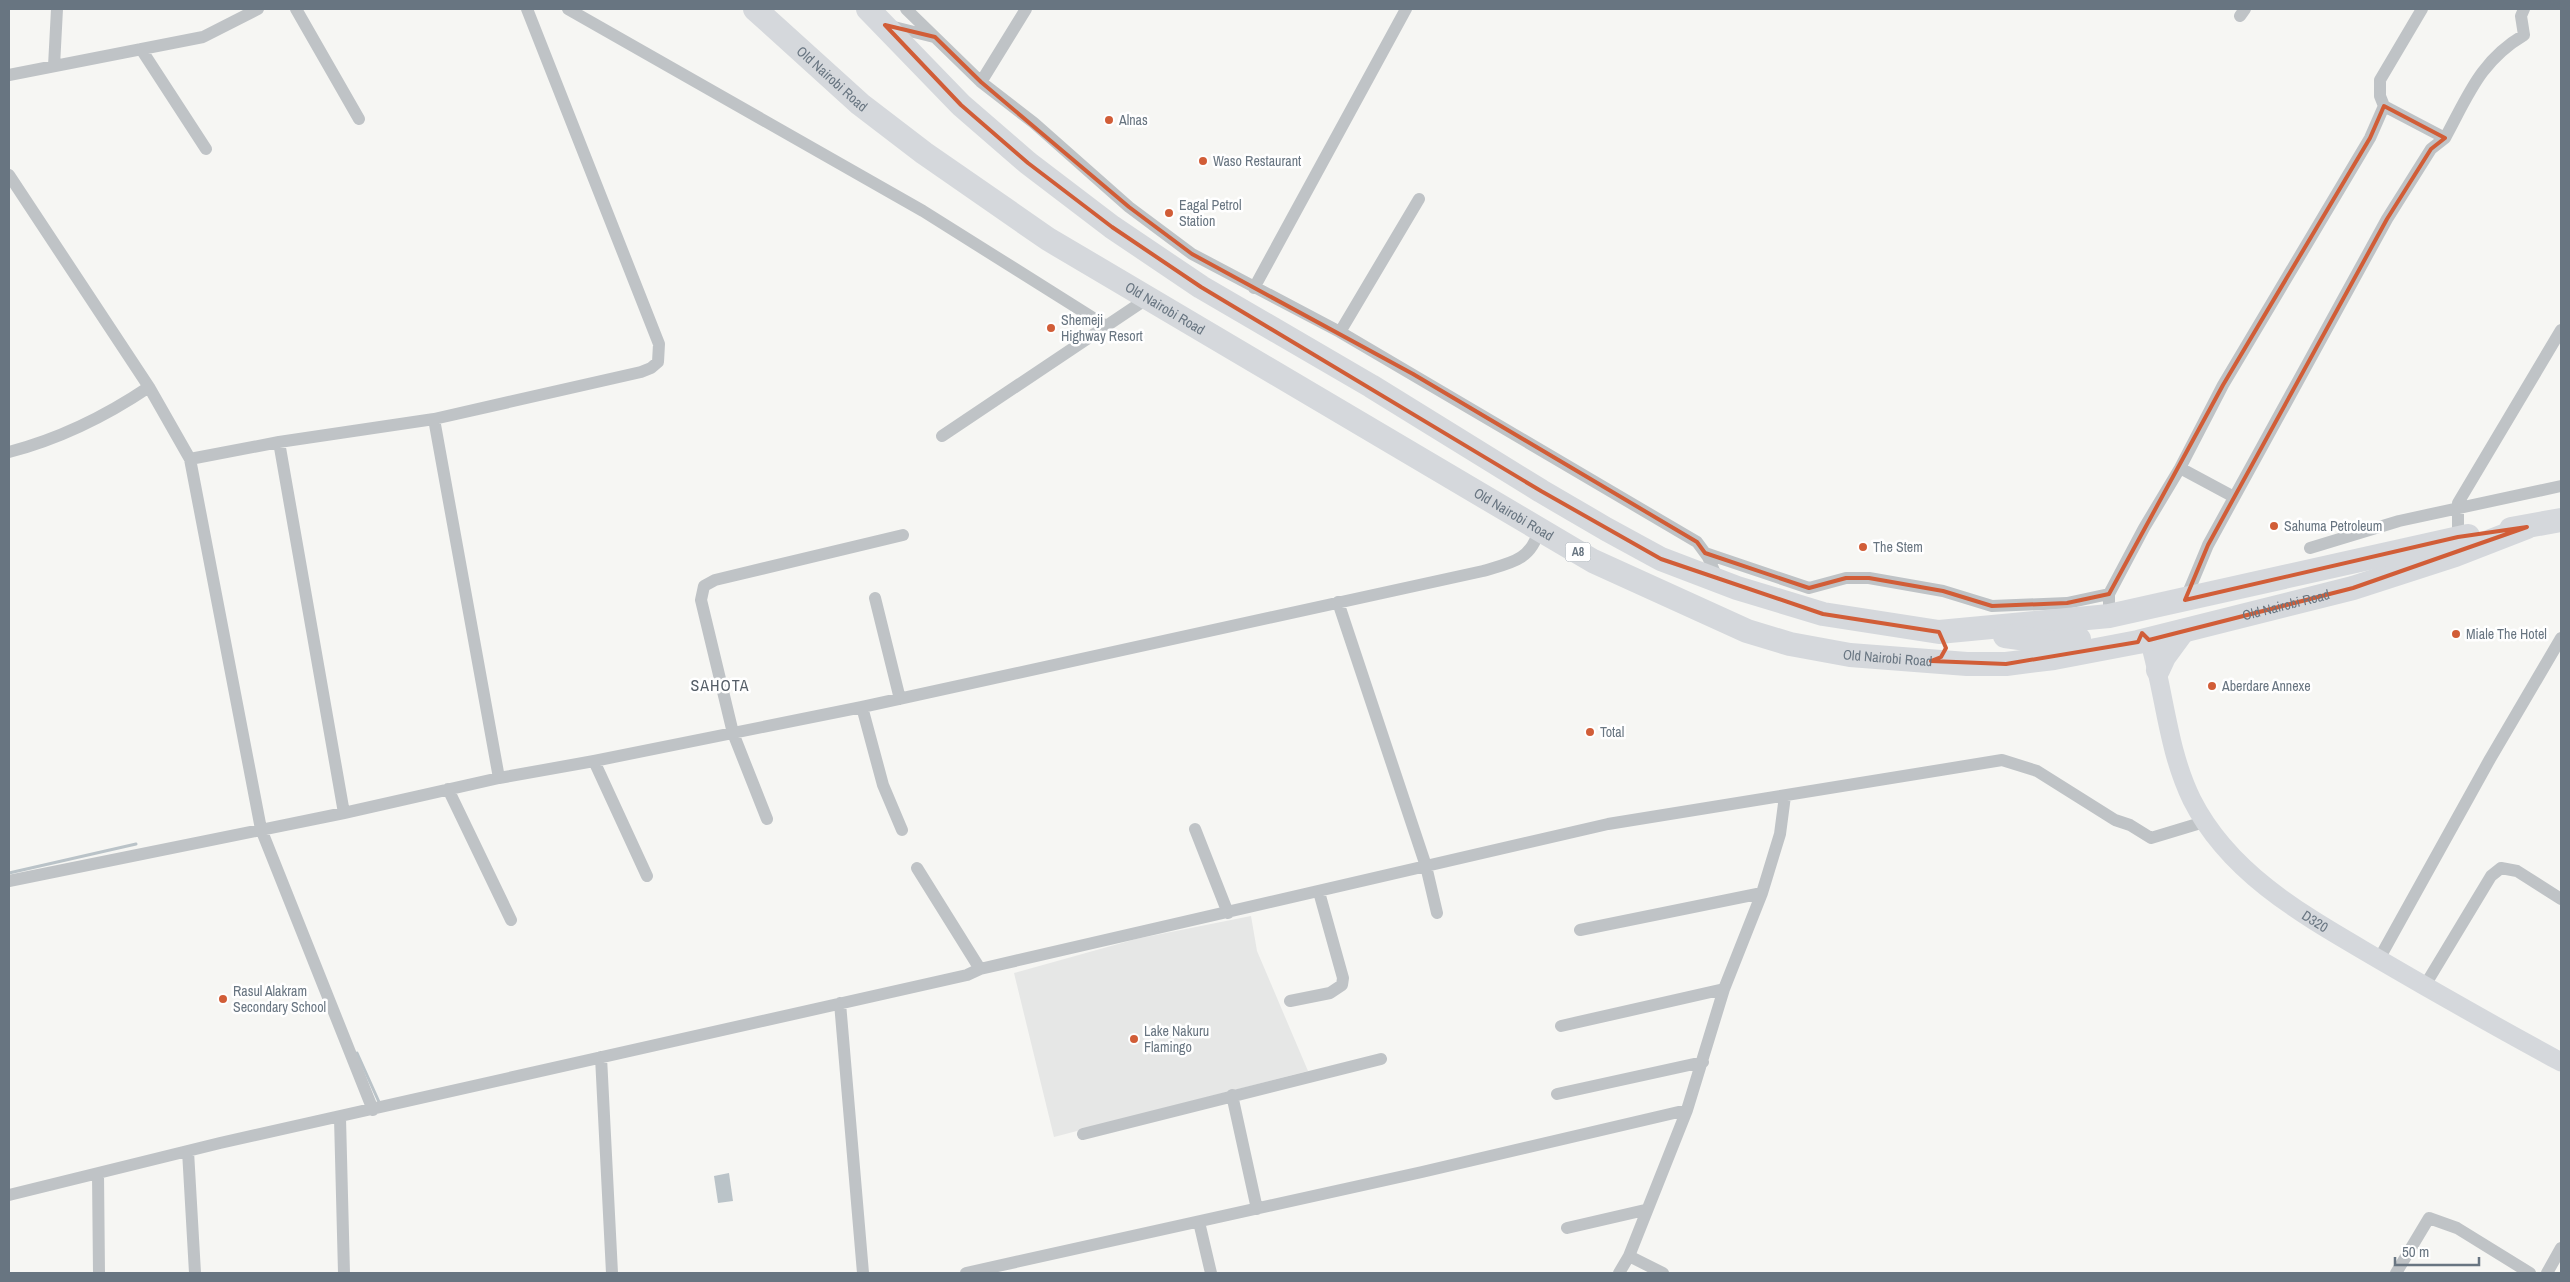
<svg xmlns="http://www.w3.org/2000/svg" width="2570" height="1282" viewBox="0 0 2570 1282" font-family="'Archivo Narrow',sans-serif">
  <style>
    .built { fill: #e6e7e6 }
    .water { fill: #bac3c8 }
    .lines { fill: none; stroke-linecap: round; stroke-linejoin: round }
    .stream { stroke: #bac3c8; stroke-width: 3 }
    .street { stroke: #bfc3c6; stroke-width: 12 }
    .secondary { stroke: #d5d8dc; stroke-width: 19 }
    .highway { stroke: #d5d8dc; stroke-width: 24 }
    .marked { fill: none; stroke: #d15d37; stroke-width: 4; stroke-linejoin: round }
    .poi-dot { fill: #d15d37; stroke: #fff; stroke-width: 2 }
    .labels { text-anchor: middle; stroke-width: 5; stroke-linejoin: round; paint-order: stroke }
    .shield { fill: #fff; stroke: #959ea7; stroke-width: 1 }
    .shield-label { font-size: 12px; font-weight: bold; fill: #687581 }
    .street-label { font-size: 14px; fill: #687581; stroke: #fff }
    .poi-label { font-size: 14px; fill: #687581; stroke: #fff; text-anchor: start }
    .quarter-label { font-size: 16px; letter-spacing: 1px; fill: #555e67; stroke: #fff }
  </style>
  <rect width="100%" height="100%" fill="#f6f6f3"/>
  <!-- built -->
  <path class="built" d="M1251 916 1257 951 1308 1071 1054 1137 1014 973 1136 939Z"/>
  <!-- water -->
  <path class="water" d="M729 1173 733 1201 718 1203 714 1176Z"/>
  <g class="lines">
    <!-- stream -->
    <path class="stream" d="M9 873 136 844
      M357 1053 379 1102"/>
    <!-- street -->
    <path class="street" d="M296 9 359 119
      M568 9 923 211 1106 326
      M906 9 981 82 1034 123 1129 207 1192 254 1340 332 1697 542 1708 557 1718 580
      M2240 16 2245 9
      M890 26 934 37
      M141 49 206 149
      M54 66 57 9
      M9 75 203 37 258 9
      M981 82 1026 9
      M2445 138C2468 96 2480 61 2524 35L2521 16 2524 9
      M9 175 149 387 190 459 261 829 373 1110
      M1254 288 1406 9
      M1340 332 1419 199
      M434 419 499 778
      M942 436 1148 298
      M279 442 344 813
      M9 452C59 439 106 416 149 387
      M190 459 279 442 434 419 641 372 651 368 658 362 659 344 527 9
      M2180 468 2234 497
      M2458 537V503L2561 330
      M2310 548 2399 521 2561 486
      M1705 553 1809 588 1846 578H1869L1943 591 1992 606 2067 603 2109 594
      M875 598 900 699
      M2185 600 2208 545 2387 219 2431 149 2445 138 2384 106
      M1338 602 1426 866 1437 913
      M2109 616V594L2144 528 2180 468 2223 385 2370 138 2384 106 2380 96V80L2422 9
      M862 707 883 785 902 830
      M594 761 647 876
      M448 789 511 920
      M767 819 733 733 701 600 704 586 715 580 903 535
      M1195 829 1228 913
      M917 868 980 969
      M9 881 344 813 499 778 594 761 862 707 1483 571C1511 563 1532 560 1539 529
      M1580 930 1762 893
      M2379 959 2490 759 2561 638
      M2424 987 2491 876 2501 868 2517 871 2561 899
      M1290 1001 1330 993 1342 985 1343 978 1319 892
      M840 1003 863 1273
      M1561 1026 1724 989
      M601 1057 612 1273
      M1557 1094 1703 1062
      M1232 1095 1257 1209
      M340 1118 344 1273
      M1083 1134 1381 1059
      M188 1151 195 1273
      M98 1174 99 1273
      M9 1195 220 1143 967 975 980 969 1608 824 2002 760 2037 771 2115 820 2130 825 2151 838 2204 822
      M1199 1222 1211 1273
      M1567 1228 1645 1210
      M1629 1256 1663 1273
      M966 1273 1422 1172 1687 1110
      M1619 1273 1629 1256 1687 1110 1724 989 1762 893 1780 834 1785 796
      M2396 1273 2429 1218 2457 1228 2530 1273
      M2547 1273 2561 1248"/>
    <!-- secondary -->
    <path class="secondary" id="s1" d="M2149 640C2165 693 2167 749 2192 800 2231 877 2309 918 2380 960 2440 995 2500 1029 2561 1062"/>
    <!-- highway -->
    <g class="highway">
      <path id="s2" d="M755 9 860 104 924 153 1048 239 1593 561 1747 631 1790 644 1850 655 1967 664H2006L2054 658 2138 642 2353 588 2455 555 2527 527"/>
      <path d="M868 9 961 105 1028 163 1112 227 1201 287 1371 386 1541 491 1606 529 1661 559 1737 588 1823 614 1939 632 2109 616 2468 536"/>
      <path d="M2511 529 2561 520"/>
      <path d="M2005 636 2055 643 2079 639"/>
      <path d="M2158 670 2164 657 2183 631"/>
    </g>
  </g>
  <!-- marked area -->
  <path class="marked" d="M885 25 935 37 981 82 1129 207 1192 254 1413 374 1697 542 1705 553 1809 588 1846 578H1869L1943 591 1992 606 2067 603 2109 594 2223 385 2370 138 2384 106 2445 138 2431 149 2387 219 2208 545 2185 600 2458 537 2527 527 2353 588 2149 640 2142 633 2138 642 2006 664 1931 661 1941 657 1946 648 1939 632 1823 614 1661 559 1541 491 1201 287 1112 227 1028 163 961 105Z"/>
  <!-- markers -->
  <g class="poi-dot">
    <circle cx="1109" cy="120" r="5"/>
    <circle cx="1203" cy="161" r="5"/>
    <circle cx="1169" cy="213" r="5"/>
    <circle cx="1051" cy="328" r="5"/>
    <circle cx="2274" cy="526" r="5"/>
    <circle cx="1863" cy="547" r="5"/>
    <circle cx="2456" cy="634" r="5"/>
    <circle cx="2212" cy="686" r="5"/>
    <circle cx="1590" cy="732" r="5"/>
    <circle cx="223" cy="999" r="5"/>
    <circle cx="1134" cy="1039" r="5"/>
  </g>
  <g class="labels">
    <!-- shield labels -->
    <rect class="shield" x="1565.5" y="542.5" width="25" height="19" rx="4"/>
    <g class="shield-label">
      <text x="1578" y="556">A8</text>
    </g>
    <!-- street labels -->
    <g class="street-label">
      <text dy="5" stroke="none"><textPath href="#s2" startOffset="104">Old Nairobi Road</textPath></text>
      <text dy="5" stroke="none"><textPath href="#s2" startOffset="509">Old Nairobi Road</textPath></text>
      <text dy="5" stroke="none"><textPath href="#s2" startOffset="914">Old Nairobi Road</textPath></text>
      <text dy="5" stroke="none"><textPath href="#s2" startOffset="1724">Old Nairobi Road</textPath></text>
      <text dy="5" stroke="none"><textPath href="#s2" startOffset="1319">Old Nairobi Road</textPath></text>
      <text dy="5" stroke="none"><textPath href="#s1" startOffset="341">D320</textPath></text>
    </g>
    <!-- poi labels -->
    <g class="poi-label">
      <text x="1119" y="125">Alnas</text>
      <text x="1213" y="166">Waso Restaurant</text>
      <text x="1179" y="210">Eagal Petrol<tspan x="1179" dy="16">Station</tspan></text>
      <text x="1061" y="325">Shemeji<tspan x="1061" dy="16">Highway Resort</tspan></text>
      <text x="2284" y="531">Sahuma Petroleum</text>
      <text x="1873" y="552">The Stem</text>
      <text x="2466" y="639">Miale The Hotel</text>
      <text x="2222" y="691">Aberdare Annexe</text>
      <text x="1600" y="737">Total</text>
      <text x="233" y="996">Rasul Alakram<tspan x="233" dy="16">Secondary School</tspan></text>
      <text x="1144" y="1036">Lake Nakuru<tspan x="1144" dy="16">Flamingo</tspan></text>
    </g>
    <!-- quarter labels -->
    <g class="quarter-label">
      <text x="720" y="691">SAHOTA</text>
    </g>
  </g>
  <!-- border -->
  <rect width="2570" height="1282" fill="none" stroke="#687581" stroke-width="20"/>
  <!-- scale -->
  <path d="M2395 1257v8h84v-8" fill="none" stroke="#687581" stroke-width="2.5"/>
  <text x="2402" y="1257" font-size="15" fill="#687581" stroke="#ffffff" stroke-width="4" paint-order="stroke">50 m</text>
</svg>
